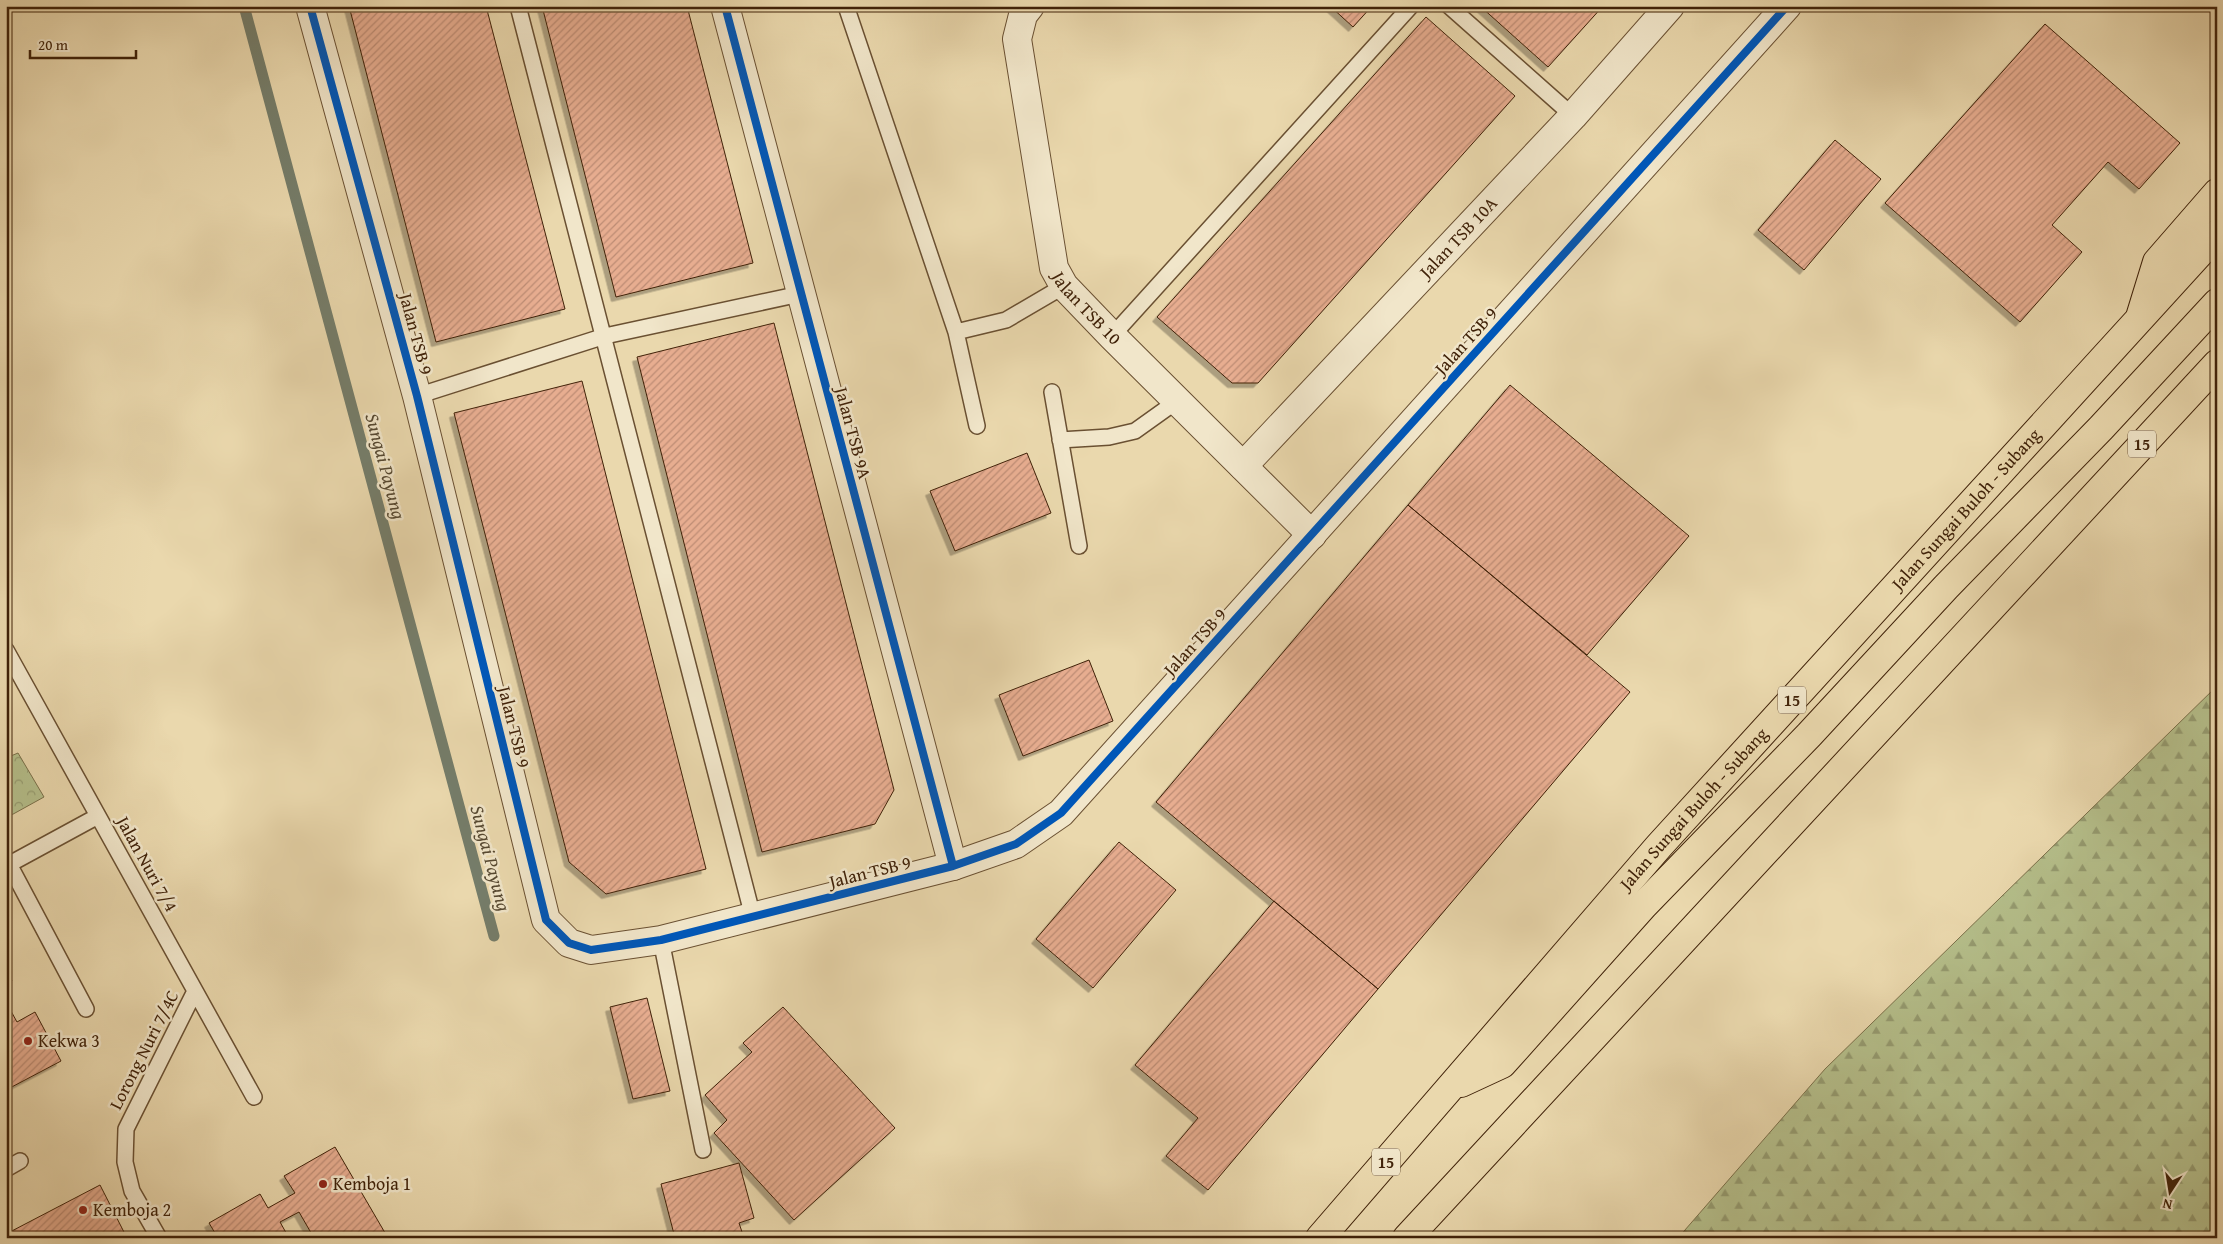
<svg xmlns="http://www.w3.org/2000/svg" width="2223" height="1244" viewBox="0 0 2223 1244" font-family="'Gentium Book Plus',serif">
  <style>
    .forest { fill: url(#forest-firs); stroke: #7a704a }
    .park { fill: url(#park-crowns); stroke: #7a704a }
    .lines { fill: none; stroke-linecap: round; stroke-linejoin: round }
    .stream { stroke: #757d6a; stroke-width: 11 }
    .building { fill: url(#building-hatch); stroke: #402209; filter: url(#shadow) }
    .service-casing { stroke: #6a5032; stroke-width: 18 }
    .minor-casing { stroke: #6a5032; stroke-width: 30 }
    .trunk-casing { stroke: #402209; stroke-width: 30 }
    .service { stroke: #f1e6ca; stroke-width: 15 }
    .minor { stroke: #f1e6ca; stroke-width: 28 }
    .trunk { stroke: #ead8ad; stroke-width: 28 }
    .cycleway-casing { stroke: #f1e6ca; stroke-width: 11 }
    .cycleway { stroke: #0057b8; stroke-width: 8 }
    .poi-dot { fill: #8f2418; stroke: #f1e6ca; stroke-width: 2 }
    .labels { text-anchor: middle; stroke-width: 5; stroke-linejoin: round; paint-order: stroke }
    .shield { fill: #f1e6ca; stroke: #755d43; stroke-width: 1 }
    .shield-label { font-size: 16px; font-weight: bold; fill: #402209 }
    .street-label { font-size: 18px; fill: #402209; stroke: #f1e6ca }
    .poi-label { font-size: 18px; fill: #402209; stroke: #f1e6ca; text-anchor: start }
    .water-label { font-size: 19px; font-style: italic; fill: #564831; stroke: #f1e6ca }
  </style>
  <defs>
    <pattern id="forest-firs" width="22" height="20" patternUnits="userSpaceOnUse" patternTransform="scale(1.25)"><rect width="22" height="20" fill="#b5bf8b"/><path d="M5 1l3.5 6h-7zM16 11l3.5 6h-7z" fill="#959b70"/></pattern>
    <pattern id="park-crowns" width="20" height="18" patternUnits="userSpaceOnUse" patternTransform="scale(1.25)"><rect width="20" height="18" fill="#b5bf8b"/><path d="M2 6a3 3 0 1 1 6 0M12 15a3 3 0 1 1 6 0" fill="none" stroke="#959b70"/></pattern>
    <pattern id="building-hatch" width="6" height="6" patternUnits="userSpaceOnUse" patternTransform="scale(1.25)"><rect width="6" height="6" fill="#e7ad90"/><path d="M-1 1l2-2M0 6l6-6M5 7l2-2" fill="none" stroke="#bd8c74"/></pattern>
    <filter id="shadow"><feDropShadow dx="-4.5" dy="4.5" stdDeviation="0" flood-color="#0004"/></filter>
  </defs>
  <rect width="100%" height="100%" fill="#ead8ad"/>
  <filter id="stains"><feTurbulence type="fractalNoise" baseFrequency=".004" numOctaves="4"/><feColorMatrix values="0 0 0 0 .2 0 0 0 0 .09 0 0 0 0 .02 0 0 0 .5 -.17"/></filter>
  <radialGradient id="worn" r=".72"><stop offset=".6" stop-color="#630" stop-opacity="0"/><stop offset="1" stop-color="#630" stop-opacity=".3"/></radialGradient>
  <!-- forest -->
  <path class="forest" d="M2217 686V1238H1678L1825 1069Z"/>
  <!-- park -->
  <path class="park" d="M18 753 44 797 6 818V758Z"/>
  <g class="lines">
    <!-- stream -->
    <path class="stream" d="M244 6 494 936"/>
  </g>
  <!-- building -->
  <path class="building" d="M349 6H486L565 309 436 342Z
    M542 6H687L753 263 616 297Z
    M1330 6H1372L1353 27Z
    M1480 6H1603L1548 67Z
    M1426 17 1515 96 1258 383H1232L1157 317Z
    M2045 24 2180 143 2139 189 2108 162 2052 225 2082 252 2020 322 1885 203Z
    M1835 140 1881 179 1804 270 1758 230Z
    M774 323 894 790 875 824 762 852 637 357Z
    M582 381 706 869 606 894 569 862 454 413Z
    M1510 385 1689 536 1587 655 1408 505Z
    M1027 453 1051 513 955 551 930 491Z
    M1408 505 1630 692 1378 989 1156 802Z
    M1089 660 1113 721 1023 756 999 695Z
    M1119 842 1176 890 1093 988 1036 939Z
    M1274 901 1378 989 1208 1190 1166 1156 1198 1118 1135 1065Z
    M6 969 12 981 6 984Z
    M647 998 670 1091 633 1099 610 1007Z
    M6 1002 17 1022 35 1012 61 1061 6 1090Z
    M783 1007 895 1128 794 1220 714 1133 727 1120 705 1095 752 1052 743 1043Z
    M335 1147 388 1238H314L299 1212 280 1222 289 1238H218L209 1223 260 1194 268 1208 295 1193 284 1176Z
    M739 1163 754 1218 739 1223 744 1238H675L661 1184Z
    M100 1185 127 1238H6V1234Z"/>
  <g class="lines">
    <!-- service casing -->
    <g class="service-casing">
      <path id="service" d="M518 6 753 917
        M846 6 956 332 977 426
        M1449 6 1573 116
        M956 332 1006 320 1064 286
        M1112 336 1411 6
        M1052 392 1079 546
        M417 396 605 336 800 294
        M1060 440 1109 437 1135 431 1177 401
        M6 650 254 1097
        M9 864 86 1009
        M6 866 98 816
        M661 940 703 1150
        M6 1169 20 1161
        M159 1238 132 1191 125 1162 126 1129 195 991"/>
    </g>
    <!-- minor casing -->
    <g class="minor-casing">
      <g id="minor">
        <path d="M310 6 417 396 546 920 569 943 591 950 661 940 953 866 1016 844 1061 813 1787 6"/>
        <path d="M725 6 953 866"/>
        <path id="s1" d="M1030 6 1023 15 1017 39 1054 268 1064 286 1112 336 1312 535"/>
        <path id="s2" d="M1243 466 1573 116 1670 6"/>
      </g>
    </g>
    <!-- trunk casing -->
    <g class="trunk-casing">
      <g id="trunk">
        <path d="M2141 314 2157 262 2217 193"/>
        <path d="M1461 1083 1502 1064 1644 905 1809 735 1946 587 2101 428 2217 303"/>
        <path id="s3" d="M1320 1238 1659 846 2217 234"/>
        <path d="M1407 1238 2217 364"/>
      </g>
    </g>
    <!-- service -->
    <use href="#service" class="service"/>
    <!-- minor -->
    <use href="#minor" class="minor"/>
    <!-- trunk -->
    <use href="#trunk" class="trunk"/>
    <!-- cycleway casing -->
    <g class="cycleway-casing">
      <path id="cycleway" d="M310 6 417 396 546 920 569 943 591 950 661 940 953 866 1016 844 1061 813 1787 6
        M725 6 953 866"/>
    </g>
    <!-- cycleway -->
    <use href="#cycleway" class="cycleway"/>
  </g>
  <!-- markers -->
  <g class="poi-dot">
    <circle cx="28" cy="1041" r="5"/>
    <circle cx="323" cy="1184" r="5"/>
    <circle cx="83" cy="1210" r="5"/>
  </g>
  <g class="labels">
    <!-- shield labels -->
    <g class="shield">
      <rect x="2128" y="430.5" width="28" height="27" rx="4"/>
      <rect x="1778" y="686.5" width="28" height="27" rx="4"/>
      <rect x="1372" y="1148.5" width="28" height="27" rx="4"/>
    </g>
    <g class="shield-label">
      <text x="2142" y="450">15</text>
      <text x="1792" y="706">15</text>
      <text x="1386" y="1168">15</text>
    </g>
    <!-- street labels -->
    <g class="street-label">
      <text dy="6" stroke="none"><textPath href="#s2" startOffset="314">Jalan TSB 10A</textPath></text>
      <text dy="6" stroke="none"><textPath href="#s1" startOffset="320">Jalan TSB 10</textPath></text>
      <text transform="translate(416 334) rotate(75)" y="6">Jalan TSB 9</text>
      <text transform="translate(1466 341) rotate(-48)" y="6">Jalan TSB 9</text>
      <text transform="translate(853 433) rotate(75)" y="6">Jalan TSB 9A</text>
      <text dy="6" stroke="none"><textPath href="#s3" startOffset="974">Jalan Sungai Buloh - Subang</textPath></text>
      <text transform="translate(1195 642) rotate(-48)" y="6">Jalan TSB 9</text>
      <text transform="translate(514 727) rotate(76)" y="6">Jalan TSB 9</text>
      <text dy="6" stroke="none"><textPath href="#s3" startOffset="569">Jalan Sungai Buloh - Subang</textPath></text>
      <text transform="translate(147 864) rotate(61)" y="6">Jalan Nuri 7/4</text>
      <text transform="translate(870 872) rotate(-14)" y="6">Jalan TSB 9</text>
      <text transform="translate(144 1050) rotate(-63)" y="6">Lorong Nuri 7/4C</text>
    </g>
    <!-- poi labels -->
    <g class="poi-label">
      <text x="38" y="1047">Kekwa 3</text>
      <text x="333" y="1190">Kemboja 1</text>
      <text x="93" y="1216">Kemboja 2</text>
    </g>
    <!-- water labels -->
    <g class="water-label">
      <text transform="translate(386 466) rotate(75)" y="7">Sungai Payung</text>
      <text transform="translate(491 858) rotate(75)" y="7">Sungai Payung</text>
    </g>
  </g>
  <!-- margin -->
  <rect width="2223" height="1244" fill="none" stroke="#ead8ad" stroke-width="25"/>
  <rect x="8" y="8" width="2208" height="1229" fill="none" stroke="#402209" stroke-width="2.5"/>
  <rect x="12" y="12" width="2198" height="1219" fill="none" stroke="#402209"/>
  <!-- north arrow -->
  <g transform="translate(2170 1192) rotate(192)" stroke="#f1e6ca" stroke-width="4" paint-order="stroke">
  <path d="M0-4L9 19L0 12L-9 19Z" fill="#402209"/>
  <text y="-8" font-size="14" font-weight="bold" text-anchor="middle" fill="#402209">N</text>
  </g>
  <!-- scale -->
  <path d="M30 50v8h106v-8" fill="none" stroke="#402209" stroke-width="2.5"/>
  <text x="38" y="50" font-size="15" fill="#402209" stroke="#f1e6ca" stroke-width="4" paint-order="stroke">20 m</text>
  <rect width="100%" height="100%" filter="url(#stains)"/>
  <rect width="100%" height="100%" fill="url(#worn)"/>
</svg>
